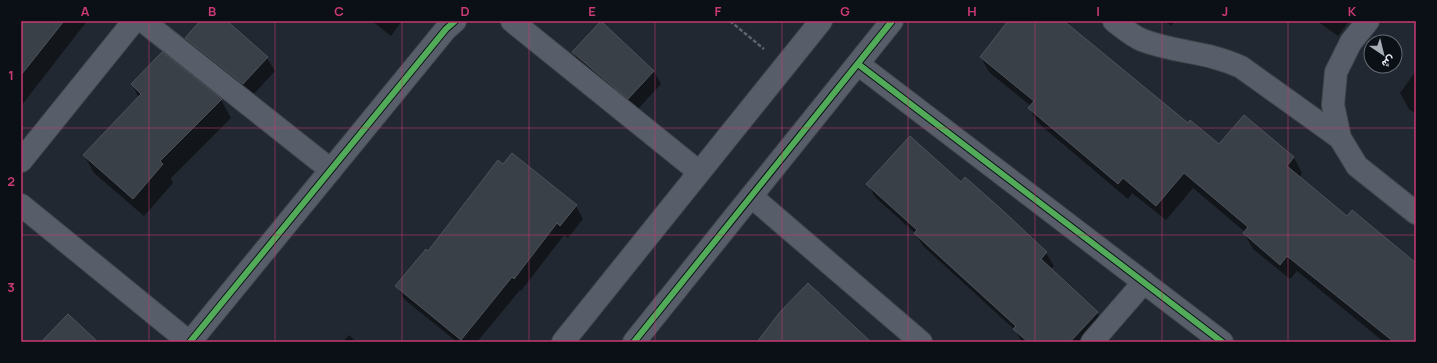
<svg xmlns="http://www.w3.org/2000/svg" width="1437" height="363" viewBox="0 0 1437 363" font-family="Manrope,Vazirmatn,sans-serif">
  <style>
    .shadow { fill: #0007; fill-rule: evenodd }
    .building { fill: #3a4047; stroke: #4e535b }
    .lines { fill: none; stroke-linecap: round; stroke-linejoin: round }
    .minor-casing { stroke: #40464c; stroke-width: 24 }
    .path { stroke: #5d636b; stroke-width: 2.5; stroke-dasharray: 4 2; stroke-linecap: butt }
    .minor { stroke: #575e69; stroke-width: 22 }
    .cycleway-casing { stroke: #0b1017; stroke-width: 8 }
    .cycleway { stroke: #51ab58; stroke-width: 6 }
    .grid { fill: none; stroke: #c93973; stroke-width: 1; stroke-opacity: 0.55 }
    .neatline { fill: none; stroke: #c93973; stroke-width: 1.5 }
    .grid-label { font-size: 13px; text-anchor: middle; font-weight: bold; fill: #c93973 }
  </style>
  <rect width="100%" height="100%" fill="#222831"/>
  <!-- shadow -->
  <path class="shadow" d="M21 21H87L21 106Z
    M201 21H226L267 58 275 71 251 97 193 51 186 38Z
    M372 21H402L391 36Z
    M1010 21H1067L1073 30 1188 124 1220 145 1244 116 1294 158 1302 173 1299 178 1347 218 1416 264V342H1384L1297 271 1290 279 1253 249 1244 233 1245 232 1193 188 1166 220 1132 193 1128 199 1038 123 1029 108 1031 106 990 73 981 58Z
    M1165 21H1175L1171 26Z
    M1317 21H1349L1338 36Z
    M162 53 221 100 231 118 171 178 173 183 144 216 94 173 84 155 139 98 132 84Z
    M573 53 654 71 661 84 636 111 581 65Z
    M1416 71V114L1409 109 1400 93Z
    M503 165 576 206 583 219 568 238 564 235 521 291 520 290 477 342H457L404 299 397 286Z
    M961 183 1046 253 1054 266 1050 269 1097 313 1104 325 1089 342H1022L1015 330 923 246 916 234 875 197 868 184ZM921 238 1020 328 1019 330 923 242Z
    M349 335 357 342H343Z"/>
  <!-- building -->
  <path class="building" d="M21 21H64L21 75Z
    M200 21H227L268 57 243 84 185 38Z
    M601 21 654 71 628 99 572 52Z
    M1008 21H1064L1188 123 1190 120 1219 144 1244 115 1294 157 1287 166 1347 216 1352 210 1416 263V342H1394L1287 256 1280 265 1243 233 1248 227 1184 173 1156 206 1123 178 1118 184 1028 108 1034 101 980 57Z
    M162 52 222 99 160 161 163 164 133 199 83 155 141 94 131 84Z
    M910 136 961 182 965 177 1000 208 1047 252 1041 259 1098 312 1070 342H1028L1013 329 1016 326 914 233 917 230 866 184Z
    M512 153 577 205 560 226 557 223 514 279 512 277 461 340 395 286 426 249 428 251 498 160 503 164Z
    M808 283 871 342H757L780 312Z
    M68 314 98 342H41Z"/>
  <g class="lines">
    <!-- minor casing -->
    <g class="minor-casing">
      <path id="minor" d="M143 21 331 170
        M512 21 699 172
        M1114 21C1123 28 1132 36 1142 40 1175 53 1207 51 1241 67L1340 138
        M1368 21 1351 42 1336 72 1333 105 1340 138 1357 166 1416 213
        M858 64 1222 342
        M21 161 134 21
        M752 197 921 342
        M21 205 189 342
        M190 342 446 29 455 21
        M563 342 821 21
        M634 342 892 21
        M1092 342 1144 282"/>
    </g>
    <!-- path -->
    <path class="path" d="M730 21 764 49"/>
    <!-- minor -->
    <use href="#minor" class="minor"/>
    <!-- cycleway casing -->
    <g class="cycleway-casing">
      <path id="cycleway" d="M858 64 1222 342
        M190 342 446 29 455 21
        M634 342 892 21"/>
    </g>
    <!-- cycleway -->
    <use href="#cycleway" class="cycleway"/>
  </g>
  <!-- grid -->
  <path class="grid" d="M149 21V342M275 21V342M402 21V342M529 21V342M655 21V342M782 21V342M908 21V342M1035 21V342M1162 21V342M1288 21V342M21 128H1416M21 235H1416"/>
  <!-- border -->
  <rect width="1437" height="363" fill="none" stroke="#0b1017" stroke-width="44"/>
  <!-- north arrow -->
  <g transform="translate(1383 54) rotate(145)"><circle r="19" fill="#0b1017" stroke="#666c73"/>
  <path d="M0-3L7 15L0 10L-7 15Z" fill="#a7adb6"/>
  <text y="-6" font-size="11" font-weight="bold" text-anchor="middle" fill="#eff5fe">ش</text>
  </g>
  <rect x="22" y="22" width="1393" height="319" class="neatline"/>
  <g class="grid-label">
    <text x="85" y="16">A</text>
    <text x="212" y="16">B</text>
    <text x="339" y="16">C</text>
    <text x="465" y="16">D</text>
    <text x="592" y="16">E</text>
    <text x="718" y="16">F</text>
    <text x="845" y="16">G</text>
    <text x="972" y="16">H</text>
    <text x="1098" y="16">I</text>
    <text x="1225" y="16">J</text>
    <text x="1352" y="16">K</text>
    <text x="11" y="80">1</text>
    <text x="11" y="186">2</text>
    <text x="11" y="292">3</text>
  </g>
</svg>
